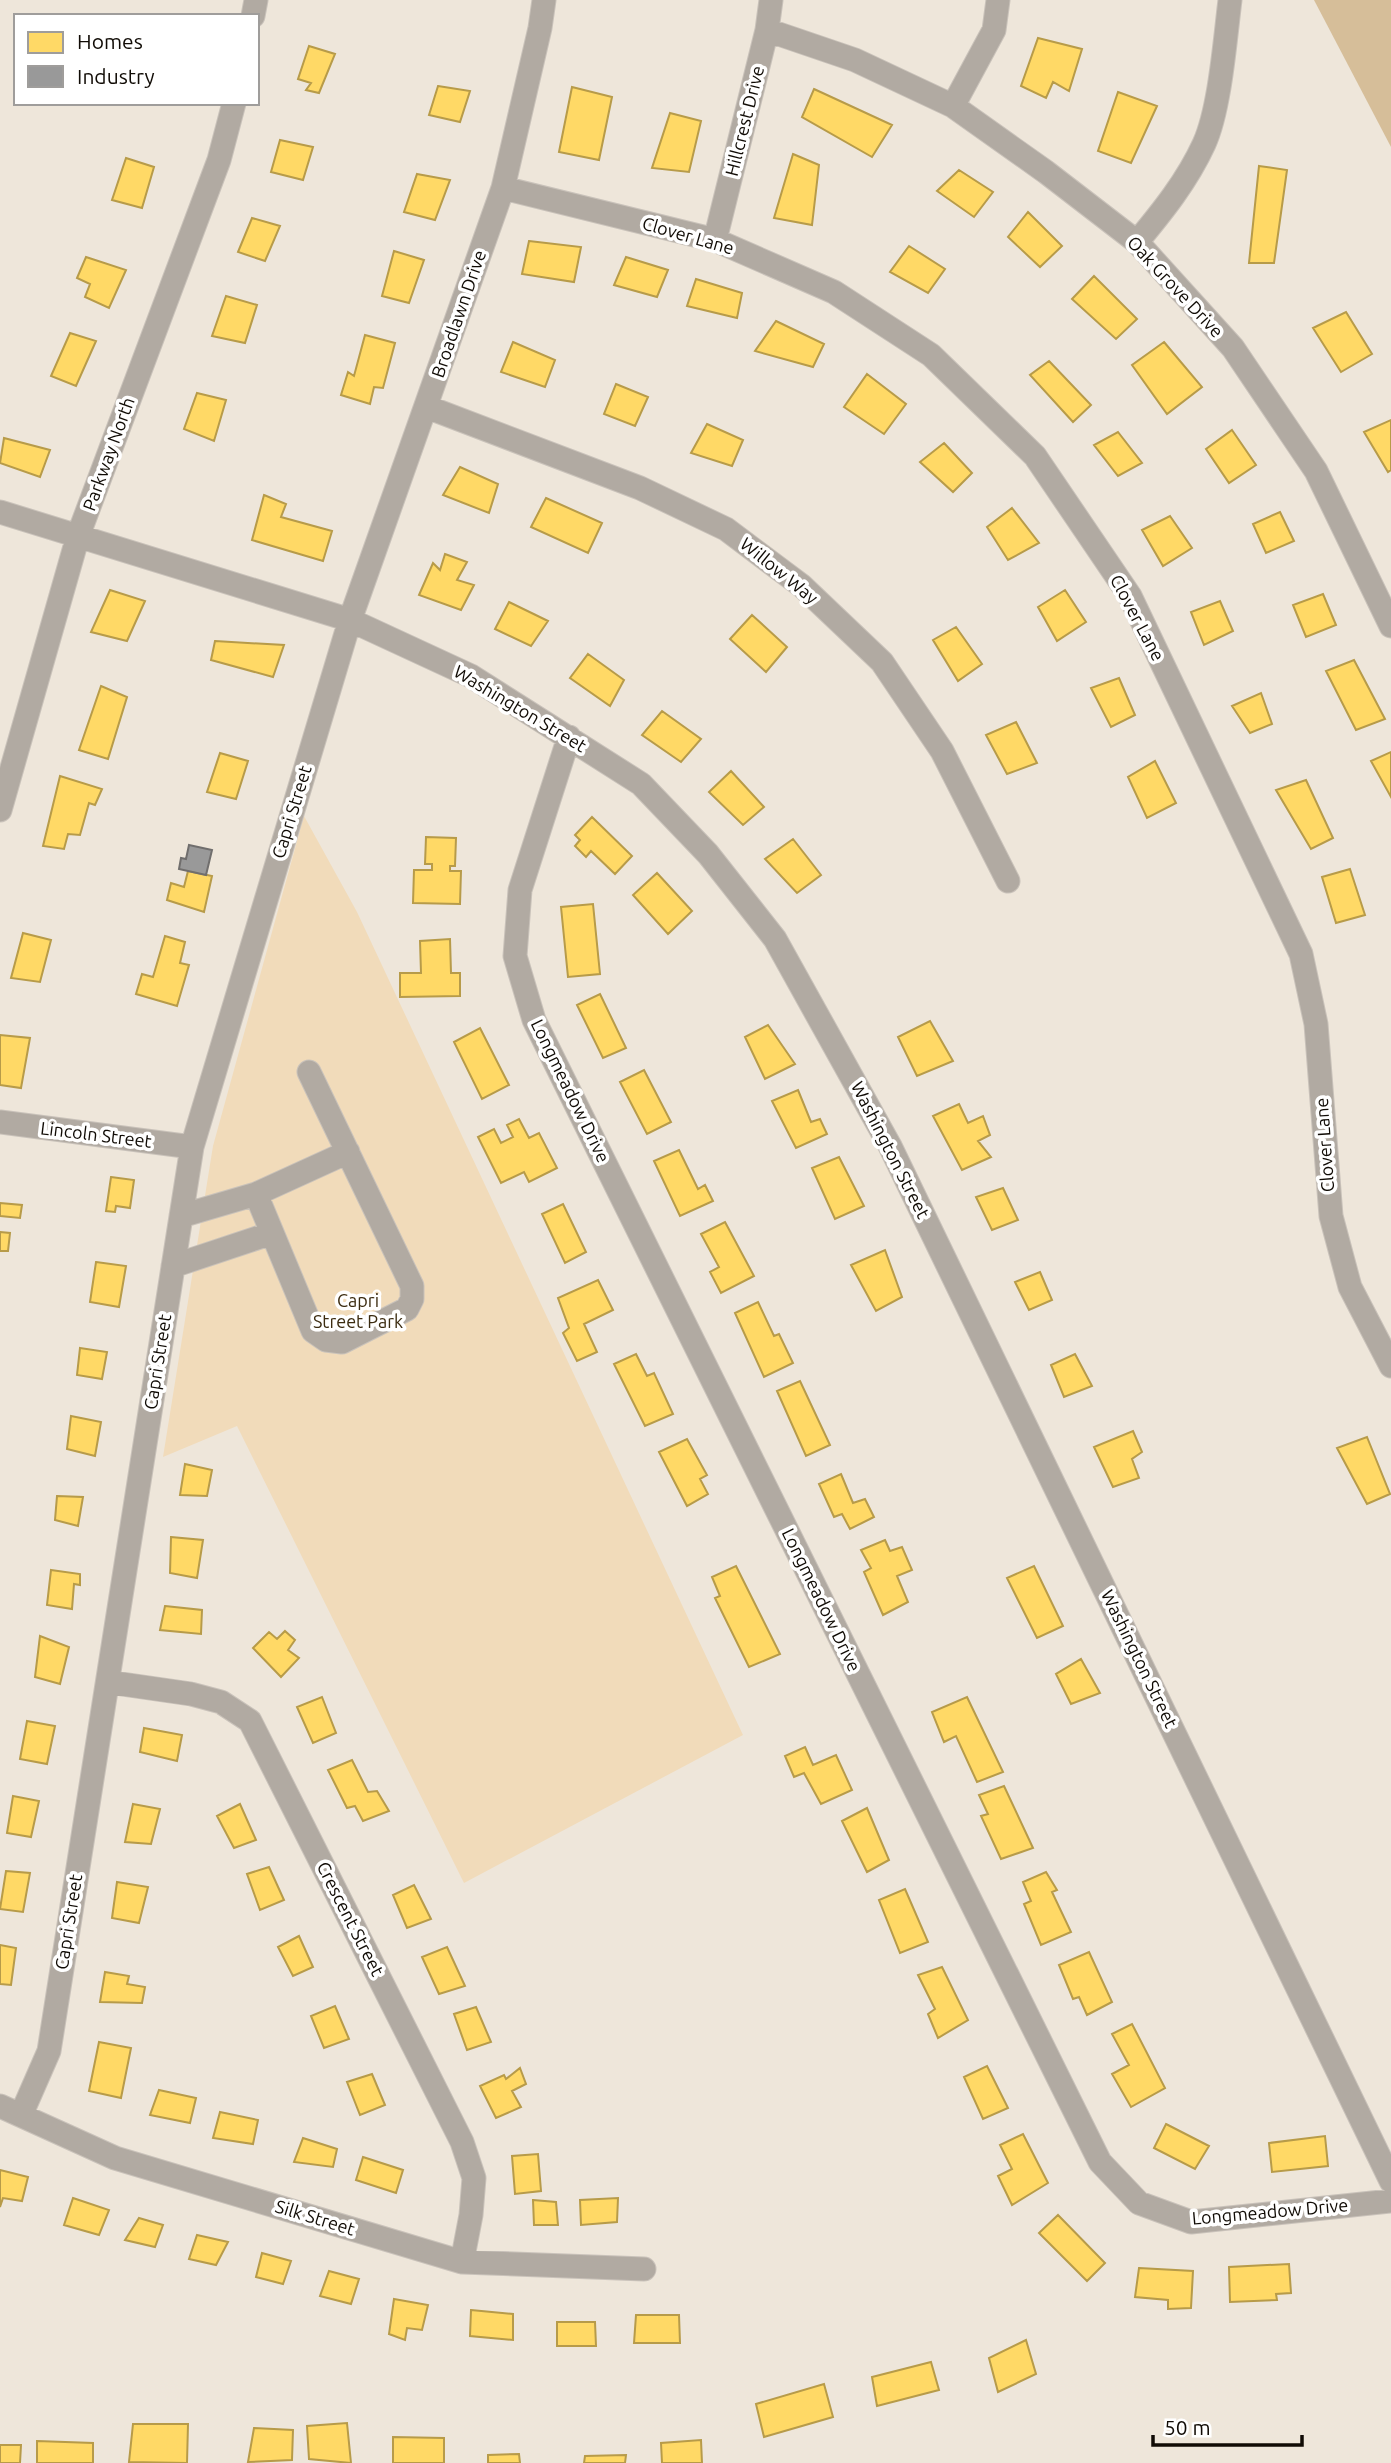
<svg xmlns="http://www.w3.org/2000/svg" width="1391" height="2463" viewBox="0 0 1391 2463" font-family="Ubuntu,sans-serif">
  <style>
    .green { fill: #f1dbba }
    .forest { fill: #d6be99 }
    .homes { fill: #ffd966; stroke: #b79b49; stroke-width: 2 }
    .industry { fill: #999; stroke: #706e6d; stroke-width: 2 }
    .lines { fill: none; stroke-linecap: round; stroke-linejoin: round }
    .minor-casing { stroke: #c9c2ba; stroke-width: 25 }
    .minor { stroke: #b1aaa2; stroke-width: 23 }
    .labels { text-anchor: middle; stroke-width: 7; stroke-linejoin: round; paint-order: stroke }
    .street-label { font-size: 18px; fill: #100b05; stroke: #fff }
    .park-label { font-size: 18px; fill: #3b2b10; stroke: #fff }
  </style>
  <rect width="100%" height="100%" fill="#eee6da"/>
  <!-- green -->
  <path class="green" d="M304 816 357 912 743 1735 464 1883 237 1426 163 1457 213 1146Z"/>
  <!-- forest -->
  <path class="forest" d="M1314 0H1391V147Z"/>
  <!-- homes -->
  <path class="homes" d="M1038 38 1082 49 1069 91 1053 82 1046 98 1021 86Z
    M309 46 335 54 319 93 306 90 311 83 298 79Z
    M438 86 470 91 460 122 429 115Z
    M572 87 612 97 599 160 559 152Z
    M814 89 892 125 872 157 802 117Z
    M1118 92 1157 106 1131 163 1098 151Z
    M670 113 701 121 689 172 652 168Z
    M280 140 313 147 303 180 271 172Z
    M793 154 819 165 812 225 774 218Z
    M126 158 154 167 142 208 112 200Z
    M1259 166 1287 170 1274 263H1249Z
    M959 170 993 192 974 217 937 191Z
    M417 174 450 180 435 220 404 212Z
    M1028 212 1062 246 1040 267 1008 237Z
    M252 218 280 226 265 261 238 252Z
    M529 241 581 247 574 282 522 274Z
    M909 246 945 269 928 293 890 272Z
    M394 251 424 260 409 303 382 296Z
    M86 257 126 270 109 308 85 297 90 284 77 278Z
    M626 257 668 270 657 297 614 285Z
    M1094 276 1137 319 1116 339 1072 299Z
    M696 279 742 293 737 318 687 306Z
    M226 296 257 305 245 343 212 336Z
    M1346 312 1372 354 1341 372 1313 328Z
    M776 321 824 344 813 367 755 351Z
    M70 333 96 341 76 386 51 376Z
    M365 335 395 343 383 388 374 387 370 404 341 395 348 372 354 376Z
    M513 342 555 360 545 387 501 372Z
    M1164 342 1202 387 1167 414 1132 365Z
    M1049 361 1091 405 1073 422 1030 375Z
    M867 374 906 404 884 434 844 407Z
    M616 384 648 397 635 426 604 414Z
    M197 393 226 400 214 441 184 429Z
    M1391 420V470L1388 472 1364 432Z
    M707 424 743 440 732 466 691 453Z
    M1232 430 1256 465 1229 483 1206 449Z
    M1118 432 1142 463 1118 476 1094 445Z
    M4 438 50 450 40 477 0 463Z
    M944 443 972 473 953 492 920 462Z
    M460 467 498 484 489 513 443 495Z
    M264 495 286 504 281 517 332 531 323 561 252 540Z
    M546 498 602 523 588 553 531 527Z
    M1012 508 1039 543 1008 560 987 527Z
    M1280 512 1294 541 1266 553 1253 524Z
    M1170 516 1192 548 1163 566 1142 530Z
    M445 554 467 562 457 580 474 585 461 610 419 595 433 563 440 570Z
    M110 590 145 601 127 641 91 632Z
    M1065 590 1086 622 1057 641 1038 607Z
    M1323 594 1336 625 1306 637 1293 605Z
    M1220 601 1233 631 1204 645 1191 612Z
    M509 602 548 621 531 646 495 629Z
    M752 615 787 647 766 672 730 639Z
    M956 627 982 664 958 681 933 640Z
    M215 641 284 645 273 677 211 660Z
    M588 654 624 680 610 706 570 678Z
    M1354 660 1385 719 1356 730 1326 671Z
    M1119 678 1135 715 1111 727 1091 688Z
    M101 686 127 697 108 759 79 750Z
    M1261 693 1272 724 1250 733 1232 706Z
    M662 711 701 739 681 762 642 735Z
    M1016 722 1037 763 1007 774 986 735Z
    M1391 752V797L1371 761Z
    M220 753 248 761 236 799 207 792Z
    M1155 761 1176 803 1147 818 1128 777Z
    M731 771 764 807 743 825 709 792Z
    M60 776 102 789 95 805 89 803 80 835 68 834 64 849 43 846Z
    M1306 780 1333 838 1311 849 1276 790Z
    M592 817 632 856 615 874 591 851 586 857 575 846 580 840 575 835Z
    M426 837 456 838 455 866H450V871H461L460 904 413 903 414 870H432V864H425Z
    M793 839 821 875 797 893 765 859Z
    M1350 869 1365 915 1336 923 1322 877Z
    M188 871 212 876 204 912 167 900 171 883 184 887Z
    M657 873 692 911 668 934 633 895Z
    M593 904 600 974 568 977 561 907Z
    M23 933 51 940 40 982 11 978Z
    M165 936 185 942 180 963 189 965 177 1006 136 994 142 974 153 977Z
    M450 939 451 973H460V996L400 997V973H421L420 941Z
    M600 994 626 1048 603 1058 577 1005Z
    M930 1021 953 1061 917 1076 898 1037Z
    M768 1025 795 1064 765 1079 745 1037Z
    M480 1028 509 1085 482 1099 454 1042Z
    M0 1035 30 1038 21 1088 0 1085Z
    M644 1070 671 1122 647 1134 620 1082Z
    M798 1090 811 1122 820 1119 827 1134 796 1148 772 1101Z
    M959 1104 968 1123 983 1116 990 1135 978 1141 991 1157 962 1170 933 1116Z
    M519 1119 529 1138 539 1133 557 1168 529 1182 524 1172 501 1183 478 1137 494 1129 501 1143 513 1137 507 1125Z
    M679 1150 698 1189 705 1185 713 1201 680 1216 654 1161Z
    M839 1157 864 1206 835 1219 812 1168Z
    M111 1177 134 1180 130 1208 116 1206 115 1212 106 1211Z
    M1003 1188 1018 1220 992 1230 976 1197Z
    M0 1203 22 1205 20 1218 0 1216Z
    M563 1204 586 1252 565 1263 542 1214Z
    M725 1222 754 1276 721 1293 710 1272 719 1267 701 1234Z
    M0 1232 10 1233 8 1251H0Z
    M885 1250 902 1297 876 1311 851 1265Z
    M96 1262 126 1266 119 1307 90 1302Z
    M1040 1272 1052 1300 1029 1310 1015 1282Z
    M598 1280 613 1310 584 1324 597 1352 577 1361 563 1333 569 1328 558 1298Z
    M758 1302 774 1336 779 1334 793 1363 764 1377 735 1313Z
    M80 1348 107 1352 102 1379 77 1375Z
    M636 1354 647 1376 654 1373 673 1414 645 1426 614 1364Z
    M1075 1354 1092 1386 1064 1397 1051 1365Z
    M800 1381 830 1445 806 1456 777 1391Z
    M71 1416 101 1422 95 1456 67 1449Z
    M1133 1431 1142 1452 1132 1459 1139 1478 1113 1487 1094 1447Z
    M1367 1437 1390 1494 1367 1504 1337 1448Z
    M687 1439 707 1475 700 1479 708 1494 687 1506 659 1452Z
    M185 1464 212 1470 207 1496 180 1495Z
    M841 1474 853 1503 865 1499 874 1517 850 1529 842 1514 834 1517 819 1484Z
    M57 1496 83 1497 78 1526 55 1520Z
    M171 1537 203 1540 197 1578 170 1573Z
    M885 1540 890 1551 902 1547 912 1570 897 1576 908 1602 883 1615 864 1572 871 1568 861 1550Z
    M736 1566 780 1654 749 1667 715 1598 720 1596 712 1577Z
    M1034 1566 1063 1626 1037 1638 1007 1578Z
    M51 1570 80 1574V1585L74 1584 72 1609 47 1605Z
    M165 1606 202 1610 201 1634 160 1630Z
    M285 1631 295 1640 288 1650 299 1658 281 1677 253 1648 269 1632 277 1639Z
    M40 1636 69 1647 60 1684 35 1677Z
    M1081 1659 1100 1693 1071 1704 1056 1674Z
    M322 1697 336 1733 313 1743 297 1707Z
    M967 1697 1003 1772 977 1782 956 1736 944 1742 932 1712Z
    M27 1721 55 1726 47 1764 20 1759Z
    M144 1728 182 1735 177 1761 140 1752Z
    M805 1747 813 1765 836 1755 852 1790 821 1804 804 1773 794 1777 785 1756Z
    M352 1760 368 1792 377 1791 389 1811 363 1821 355 1806 347 1808 328 1770Z
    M1004 1786 1033 1848 1001 1859 981 1816 988 1814 979 1795Z
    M13 1796 39 1801 31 1837 7 1833Z
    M133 1804 160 1809 151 1844 125 1842Z
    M240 1804 256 1840 234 1848 217 1816Z
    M867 1808 889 1860 867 1872 842 1821Z
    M269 1867 284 1900 260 1910 247 1874Z
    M6 1871 30 1873 23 1912 0 1909Z
    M1046 1872 1057 1890 1052 1892 1071 1932 1041 1945 1024 1904 1031 1901 1023 1882Z
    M117 1882 148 1887 139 1923 112 1918Z
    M414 1885 431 1919 407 1928 393 1895Z
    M905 1889 928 1942 900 1953 879 1900Z
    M299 1936 313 1967 293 1976 278 1947Z
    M0 1945 16 1948 11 1985 0 1984Z
    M447 1947 465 1986 439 1994 422 1957Z
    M1089 1952 1112 2002 1087 2015 1079 1997 1073 1999 1059 1965Z
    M942 1967 968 2020 938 2038 928 2014 935 2009 918 1975Z
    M105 1972 129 1976 127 1984 145 1987 142 2003 100 2002Z
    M335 2006 349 2039 324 2048 311 2016Z
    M476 2007 491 2042 467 2050 454 2014Z
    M1132 2024 1165 2088 1131 2107 1112 2074 1129 2065 1112 2034Z
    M99 2042 131 2048 121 2098 89 2091Z
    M987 2066 1008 2108 983 2119 964 2077Z
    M520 2068 526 2084 512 2091 521 2107 496 2118 480 2086 504 2075 506 2079Z
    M372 2074 385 2105 360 2115 347 2082Z
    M159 2090 196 2098 190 2123 150 2115Z
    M220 2112 258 2120 253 2144 213 2138Z
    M1166 2124 1209 2146 1195 2169 1154 2148Z
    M1023 2134 1048 2183 1012 2205 998 2176 1012 2169 1000 2145Z
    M1325 2136 1328 2166 1272 2172 1269 2143Z
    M303 2138 337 2149 333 2167 294 2162Z
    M538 2154 541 2191 515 2194 512 2156Z
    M363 2157 403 2170 396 2193 356 2180Z
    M0 2170 28 2177 22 2201 3 2198 0 2207Z
    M73 2198 109 2210 99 2235 64 2225Z
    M618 2198 617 2222 581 2225 580 2200Z
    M533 2200 556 2202 558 2225H534Z
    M1058 2215 1105 2263 1087 2281 1039 2233Z
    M139 2218 163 2225 155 2247 125 2240Z
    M197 2235 228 2242 216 2265 189 2259Z
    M262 2253 291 2261 283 2284 256 2277Z
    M1289 2264 1291 2293 1276 2294 1277 2300 1230 2302 1229 2267Z
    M1139 2268 1193 2271 1191 2308 1168 2309V2300L1135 2297Z
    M329 2271 359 2279 351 2304 320 2296Z
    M394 2299 428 2305 422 2330 407 2328 405 2340 389 2334Z
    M471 2310 513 2314V2340L470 2336Z
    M636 2315H679L680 2343H634Z
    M557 2322H595L596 2346H557Z
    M1026 2340 1036 2374 998 2392 989 2358Z
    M931 2362 939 2390 877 2406 872 2377Z
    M824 2384 833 2417 764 2437 756 2404Z
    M347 2423 351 2463 309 2459 307 2426Z
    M133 2424H188L187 2463 129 2462Z
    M254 2428 293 2430 292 2460 248 2462Z
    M393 2437 444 2438V2463H393Z
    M701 2440 702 2463H662L661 2443Z
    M37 2441 93 2443V2463H37Z
    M0 2445H21L20 2463H0Z
    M519 2454 520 2463H488V2455Z
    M626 2455 625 2463H584L585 2456Z"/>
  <!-- industry -->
  <path class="industry" d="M189 845 212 850 206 875 179 869 181 858 186 859Z"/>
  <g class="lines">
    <!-- minor casing -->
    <g class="minor-casing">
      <path id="minor" d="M253 16 256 0
        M767 30 855 60 953 106 1046 172 1137 242 1233 348 1316 471 1391 626
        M953 106 994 30 998 0
        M503 188 715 240 834 292 931 355 1035 456 1130 596 1301 954 1316 1024 1331 1216 1350 1287 1391 1366
        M715 240 767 30 771 0
        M1137 242C1162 212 1187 181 1204 144 1220 109 1225 40 1230 0
        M427 407 640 488 726 529 802 586 882 662 942 751 1008 881
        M0 512 350 620 471 676 641 784 708 854 775 939 890 1146 1391 2181
        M569 737 520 890 515 956 534 1020 1100 2162 1139 2203 1191 2222 1391 2201
        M0 810 78 536 219 160 234 103
        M0 1122 192 1147
        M256 1194 313 1331 326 1340 342 1342 407 1309 412 1299V1286L309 1072
        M181 1216 256 1194 348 1152
        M173 1266 272 1233
        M108 1682 191 1694 221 1702 250 1721 462 2142 474 2178 471 2215 462 2262
        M0 2106 115 2158 462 2262 644 2269
        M21 2115 49 2051 192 1147 350 620 503 188 540 28 544 0"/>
    </g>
    <!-- minor -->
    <use href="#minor" class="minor"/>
  </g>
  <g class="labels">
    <!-- street labels -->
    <g class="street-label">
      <text transform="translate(745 121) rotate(-76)" y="6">Hillcrest Drive</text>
      <text transform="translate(688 236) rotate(16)" y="6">Clover Lane</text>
      <text transform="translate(1175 287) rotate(47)" y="6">Oak Grove Drive</text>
      <text transform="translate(459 314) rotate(-71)" y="6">Broadlawn Drive</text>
      <text transform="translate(109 454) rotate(-70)" y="6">Parkway North</text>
      <text transform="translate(779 571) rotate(39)" y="6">Willow Way</text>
      <text transform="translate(1137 618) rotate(62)" y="6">Clover Lane</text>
      <text transform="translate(520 709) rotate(31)" y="6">Washington Street</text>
      <text transform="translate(292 812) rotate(-73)" y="6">Capri Street</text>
      <text transform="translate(570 1091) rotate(64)" y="6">Longmeadow Drive</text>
      <text transform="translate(96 1135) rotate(7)" y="6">Lincoln Street</text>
      <text transform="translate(1325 1145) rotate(-94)" y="6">Clover Lane</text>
      <text transform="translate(890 1150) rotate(63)" y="6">Washington Street</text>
      <text transform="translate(158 1362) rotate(-81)" y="6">Capri Street</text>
      <text transform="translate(821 1600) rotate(64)" y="6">Longmeadow Drive</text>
      <text transform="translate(1139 1659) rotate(64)" y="6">Washington Street</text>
      <text transform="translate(350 1919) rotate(63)" y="6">Crescent Street</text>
      <text transform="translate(69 1922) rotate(-81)" y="6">Capri Street</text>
      <text transform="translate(1270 2212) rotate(-5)" y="6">Longmeadow Drive</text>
      <text transform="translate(315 2218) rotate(17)" y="6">Silk Street</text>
    </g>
    <!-- park labels -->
    <g class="park-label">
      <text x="358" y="1307">Capri<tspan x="358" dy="21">Street Park</tspan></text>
    </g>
  </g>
  <!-- legend -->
  <rect x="14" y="14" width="245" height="91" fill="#ffffff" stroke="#9f9d9b" stroke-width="2"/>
  <rect x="28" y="32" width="35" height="21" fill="#ffd966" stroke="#9f9d9b" stroke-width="2"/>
  <text x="77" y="49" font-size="21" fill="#100b05">Homes</text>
  <rect x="28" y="66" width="35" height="21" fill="#999999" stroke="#9f9d9b" stroke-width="2"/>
  <text x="77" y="84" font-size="21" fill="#100b05">Industry</text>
  <!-- scale -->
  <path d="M1153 2435v10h149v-10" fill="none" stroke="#100b05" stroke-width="3.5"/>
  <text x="1164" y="2435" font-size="21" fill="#100b05" stroke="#ffffff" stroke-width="5" paint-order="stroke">50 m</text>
</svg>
